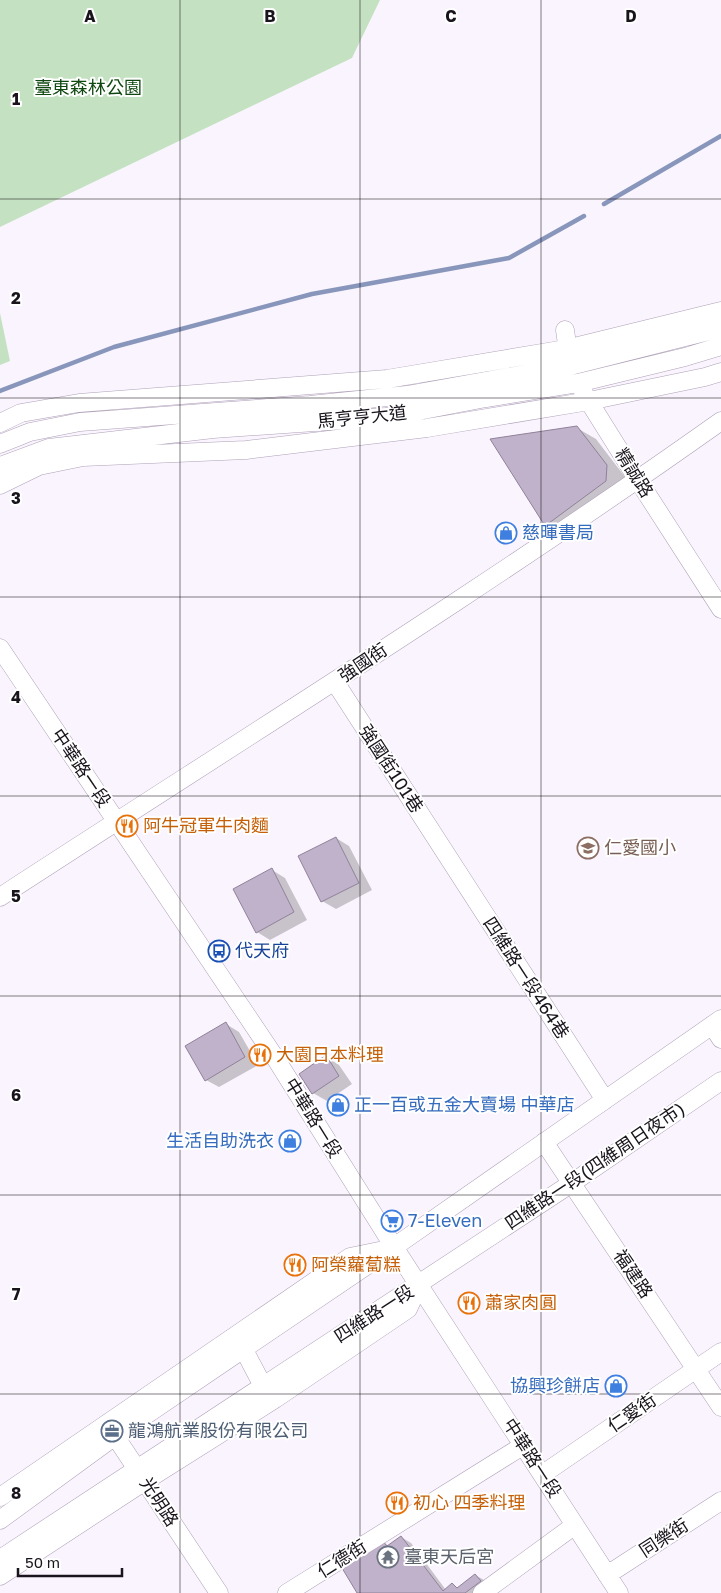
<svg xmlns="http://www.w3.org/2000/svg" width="721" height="1593" viewBox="0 0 721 1593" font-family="'Golos Text','Noto Sans TC',sans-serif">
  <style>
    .green { fill: #c4e2c2 }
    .shadow { fill: #0003 }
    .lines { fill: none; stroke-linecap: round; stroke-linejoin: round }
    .stream { stroke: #8796ba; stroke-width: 4.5 }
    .building { fill: #c0b2ca; stroke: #8f8299 }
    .minor-casing { stroke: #aea1b8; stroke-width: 19 }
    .minor { stroke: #fff; stroke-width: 18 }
    .grid { fill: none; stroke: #19141c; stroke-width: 1; stroke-opacity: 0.55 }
    .labels { text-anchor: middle; stroke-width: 4; stroke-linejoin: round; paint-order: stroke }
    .park-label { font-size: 18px; fill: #0f4810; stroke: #fff }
    .street-label { font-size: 18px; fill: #19141c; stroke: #fff }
    .shop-label { font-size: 18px; fill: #366cbe; stroke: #fff; text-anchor: start }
    .food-label { font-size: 18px; fill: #c56008; stroke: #fff; text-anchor: start }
    .education-label { font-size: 18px; fill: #785e54; stroke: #fff; text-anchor: start }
    .transit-label { font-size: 18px; fill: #164399; stroke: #fff; text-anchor: start }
    .service-label { font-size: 18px; fill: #4e5e75; stroke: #fff; text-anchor: start }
    .worship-label { font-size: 18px; fill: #5b616d; stroke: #fff; text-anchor: start }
    .grid-label { font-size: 16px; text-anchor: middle; font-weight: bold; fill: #19141c; stroke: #fff; stroke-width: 4; stroke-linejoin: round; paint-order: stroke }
  </style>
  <rect width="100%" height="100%" fill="#faf4fe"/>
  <!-- green -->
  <path class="green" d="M0 0H380L352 58 0 227Z
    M0 313 10 361 0 365Z"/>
  <!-- shadow -->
  <path class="shadow" d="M577 428 596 439 625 477 624 492 564 536 546 525Z
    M336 838 349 846 372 890 336 909 322 901Z
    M272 870 285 878 307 920 270 940 257 932Z
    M226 1024 239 1032 258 1065 219 1087 206 1080Z
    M326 1057 339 1065 352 1084 327 1101 313 1093Z
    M401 1537 411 1543 446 1590 452 1584 458 1588 475 1575 484 1580 489 1587 481 1593H360L382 1542 389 1546Z"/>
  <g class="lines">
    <!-- stream -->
    <path class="stream" d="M604 204 721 136
      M0 391 114 347 312 294 509 258 584 216"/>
  </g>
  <!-- building -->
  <path class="building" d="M577 426 607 465 606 481 545 526 490 439Z
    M336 837 359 883 321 902 298 856Z
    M272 868 294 912 256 933 233 889Z
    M226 1022 245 1057 205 1081 185 1046Z
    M326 1055 339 1076 312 1094 299 1074Z
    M401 1536 443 1591 452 1583 457 1588 475 1574 481 1581 465 1593H357L342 1568 382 1540 387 1546Z"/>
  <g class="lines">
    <!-- minor casing -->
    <g class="minor-casing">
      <path id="minor" d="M565 330 569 359
        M583 392 638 480 721 609
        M0 423 21 413 79 403 387 379 566 349 721 311
        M0 444 30 432 80 422 310 405 407 395 570 366 721 328
        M0 466 49 448 213 429 387 417 486 398 578 383 685 357 721 346
        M0 485 39 466 83 457 246 450 427 428 589 401 705 377 721 372
        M0 648 274 1056 394 1247 619 1593
        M335 682 605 1100
        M0 897C241 740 486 588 721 421
        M712 1025 721 1039
        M544 1142 721 1407
        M243 1348 263 1386
        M115 1436 219 1593
        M543 1474 721 1352
        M0 1497 350 1257 384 1250
        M0 1520 115 1436 394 1247 721 1019
        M0 1559 572 1183 721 1081
        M607 1575 721 1501
        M0 1576 145 1481 275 1399 408 1309 419 1285
        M287 1593 524 1445
        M482 1593 575 1525"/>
    </g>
    <!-- minor -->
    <use href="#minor" class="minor"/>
  </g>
  <!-- grid -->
  <path class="grid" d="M180 0V1593M360 0V1593M541 0V1593M0 199H721M0 398H721M0 597H721M0 796H721M0 996H721M0 1195H721M0 1394H721"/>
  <!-- icons -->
  <defs>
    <g id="shop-ring" transform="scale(1.125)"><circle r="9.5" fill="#fff" stroke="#3f7fe0" stroke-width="1.5"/><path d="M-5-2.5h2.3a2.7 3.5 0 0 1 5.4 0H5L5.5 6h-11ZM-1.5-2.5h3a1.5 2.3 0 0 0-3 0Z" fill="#3f7fe0"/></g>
    <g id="restaurant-ring" transform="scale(1.125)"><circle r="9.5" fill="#fff" stroke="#e8710a" stroke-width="1.5"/><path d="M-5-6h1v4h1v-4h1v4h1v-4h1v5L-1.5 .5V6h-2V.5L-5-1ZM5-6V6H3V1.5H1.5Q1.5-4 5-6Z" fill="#e8710a"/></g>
    <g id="school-ring" transform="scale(1.125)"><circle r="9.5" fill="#fff" stroke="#8d6e63" stroke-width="1.5"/><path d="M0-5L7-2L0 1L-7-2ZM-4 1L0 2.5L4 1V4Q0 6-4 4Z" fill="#8d6e63"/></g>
    <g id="bus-ring" transform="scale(1.125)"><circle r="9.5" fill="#fff" stroke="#1a4fb4" stroke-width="1.5"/><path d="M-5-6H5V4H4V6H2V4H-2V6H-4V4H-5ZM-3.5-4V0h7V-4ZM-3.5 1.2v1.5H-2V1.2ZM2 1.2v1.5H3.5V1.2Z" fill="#1a4fb4"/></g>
    <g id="supermarket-ring" transform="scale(1.125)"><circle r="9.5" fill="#fff" stroke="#3f7fe0" stroke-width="1.5"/><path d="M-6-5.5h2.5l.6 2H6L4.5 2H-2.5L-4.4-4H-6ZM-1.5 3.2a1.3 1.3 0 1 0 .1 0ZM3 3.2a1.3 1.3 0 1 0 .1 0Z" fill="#3f7fe0"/></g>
    <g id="office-ring" transform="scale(1.125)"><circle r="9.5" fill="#fff" stroke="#5c6f8a" stroke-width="1.5"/><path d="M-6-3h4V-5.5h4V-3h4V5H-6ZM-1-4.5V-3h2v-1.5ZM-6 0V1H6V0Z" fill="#5c6f8a"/></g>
    <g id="temple-ring" transform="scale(1.125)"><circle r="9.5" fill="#fff" stroke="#6b7280" stroke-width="1.5"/><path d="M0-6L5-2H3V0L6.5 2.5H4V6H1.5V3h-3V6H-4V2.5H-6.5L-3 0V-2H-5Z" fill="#6b7280"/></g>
  </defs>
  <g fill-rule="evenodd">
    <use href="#shop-ring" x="506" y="533"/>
    <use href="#restaurant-ring" x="127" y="826"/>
    <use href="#school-ring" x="588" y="848"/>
    <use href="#bus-ring" x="219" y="951"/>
    <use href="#restaurant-ring" x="260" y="1055"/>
    <use href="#shop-ring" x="338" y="1105"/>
    <use href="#shop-ring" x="290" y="1141"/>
    <use href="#supermarket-ring" x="392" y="1221"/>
    <use href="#restaurant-ring" x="295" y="1265"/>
    <use href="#restaurant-ring" x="469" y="1303"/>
    <use href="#shop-ring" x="616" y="1386"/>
    <use href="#office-ring" x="112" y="1431"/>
    <use href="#restaurant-ring" x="397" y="1503"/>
    <use href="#temple-ring" x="388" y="1557"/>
  </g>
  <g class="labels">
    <!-- park labels -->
    <g class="park-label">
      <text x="88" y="94">臺東森林公園</text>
    </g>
    <!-- street labels -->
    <g class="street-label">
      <text transform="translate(362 417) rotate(-6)" y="6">馬亨亨大道</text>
      <text transform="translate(634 473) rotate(58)" y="6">精誠路</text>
      <text transform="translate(363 663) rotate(-34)" y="6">強國街</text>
      <text transform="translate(81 768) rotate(56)" y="6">中華路一段</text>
      <text transform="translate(391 769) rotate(57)" y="6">強國街101巷</text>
      <text transform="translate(526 978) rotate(57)" y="6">四維路一段464巷</text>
      <text transform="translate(313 1118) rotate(58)" y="6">中華路一段</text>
      <text transform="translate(595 1166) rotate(-34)" y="6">四維路一段(四維周日夜市)</text>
      <text transform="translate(633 1274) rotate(56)" y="6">福建路</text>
      <text transform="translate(374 1314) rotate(-33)" y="6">四維路一段</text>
      <text transform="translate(632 1413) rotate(-34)" y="6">仁愛街</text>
      <text transform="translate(532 1458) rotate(57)" y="6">中華路一段</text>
      <text transform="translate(159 1502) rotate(57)" y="6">光明路</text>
      <text transform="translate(664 1538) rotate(-33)" y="6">同樂街</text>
      <text transform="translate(342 1559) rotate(-32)" y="6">仁德街</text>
    </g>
    <!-- shop labels -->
    <g class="shop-label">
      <text x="522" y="539">慈暉書局</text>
      <text x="354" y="1111">正一百或五金大賣場 中華店</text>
      <text x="274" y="1147" text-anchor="end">生活自助洗衣</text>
      <text x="408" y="1227">7-Eleven</text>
      <text x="600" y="1392" text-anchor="end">協興珍餅店</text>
    </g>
    <!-- food labels -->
    <g class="food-label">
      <text x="143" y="832">阿牛冠軍牛肉麵</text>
      <text x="276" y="1061">大園日本料理</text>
      <text x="311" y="1271">阿榮蘿蔔糕</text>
      <text x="485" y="1309">蕭家肉圓</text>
      <text x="413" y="1509">初心 四季料理</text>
    </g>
    <!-- education labels -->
    <g class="education-label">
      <text x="604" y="854">仁愛國小</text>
    </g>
    <!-- transit labels -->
    <g class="transit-label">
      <text x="235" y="957">代天府</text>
    </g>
    <!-- service labels -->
    <g class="service-label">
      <text x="128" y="1437">龍鴻航業股份有限公司</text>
    </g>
    <!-- worship labels -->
    <g class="worship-label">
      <text x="404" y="1563">臺東天后宮</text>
    </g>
  </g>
  <g class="grid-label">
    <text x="90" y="22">A</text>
    <text x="270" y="22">B</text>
    <text x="451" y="22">C</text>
    <text x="631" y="22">D</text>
    <text x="16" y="105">1</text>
    <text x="16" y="304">2</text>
    <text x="16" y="504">3</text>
    <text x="16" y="703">4</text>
    <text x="16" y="902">5</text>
    <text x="16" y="1101">6</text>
    <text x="16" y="1300">7</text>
    <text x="16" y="1499">8</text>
  </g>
  <!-- scale -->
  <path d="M18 1568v8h104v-8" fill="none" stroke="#19141c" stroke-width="2.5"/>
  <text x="25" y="1568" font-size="15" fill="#19141c" stroke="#ffffff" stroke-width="4" paint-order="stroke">50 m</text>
</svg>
